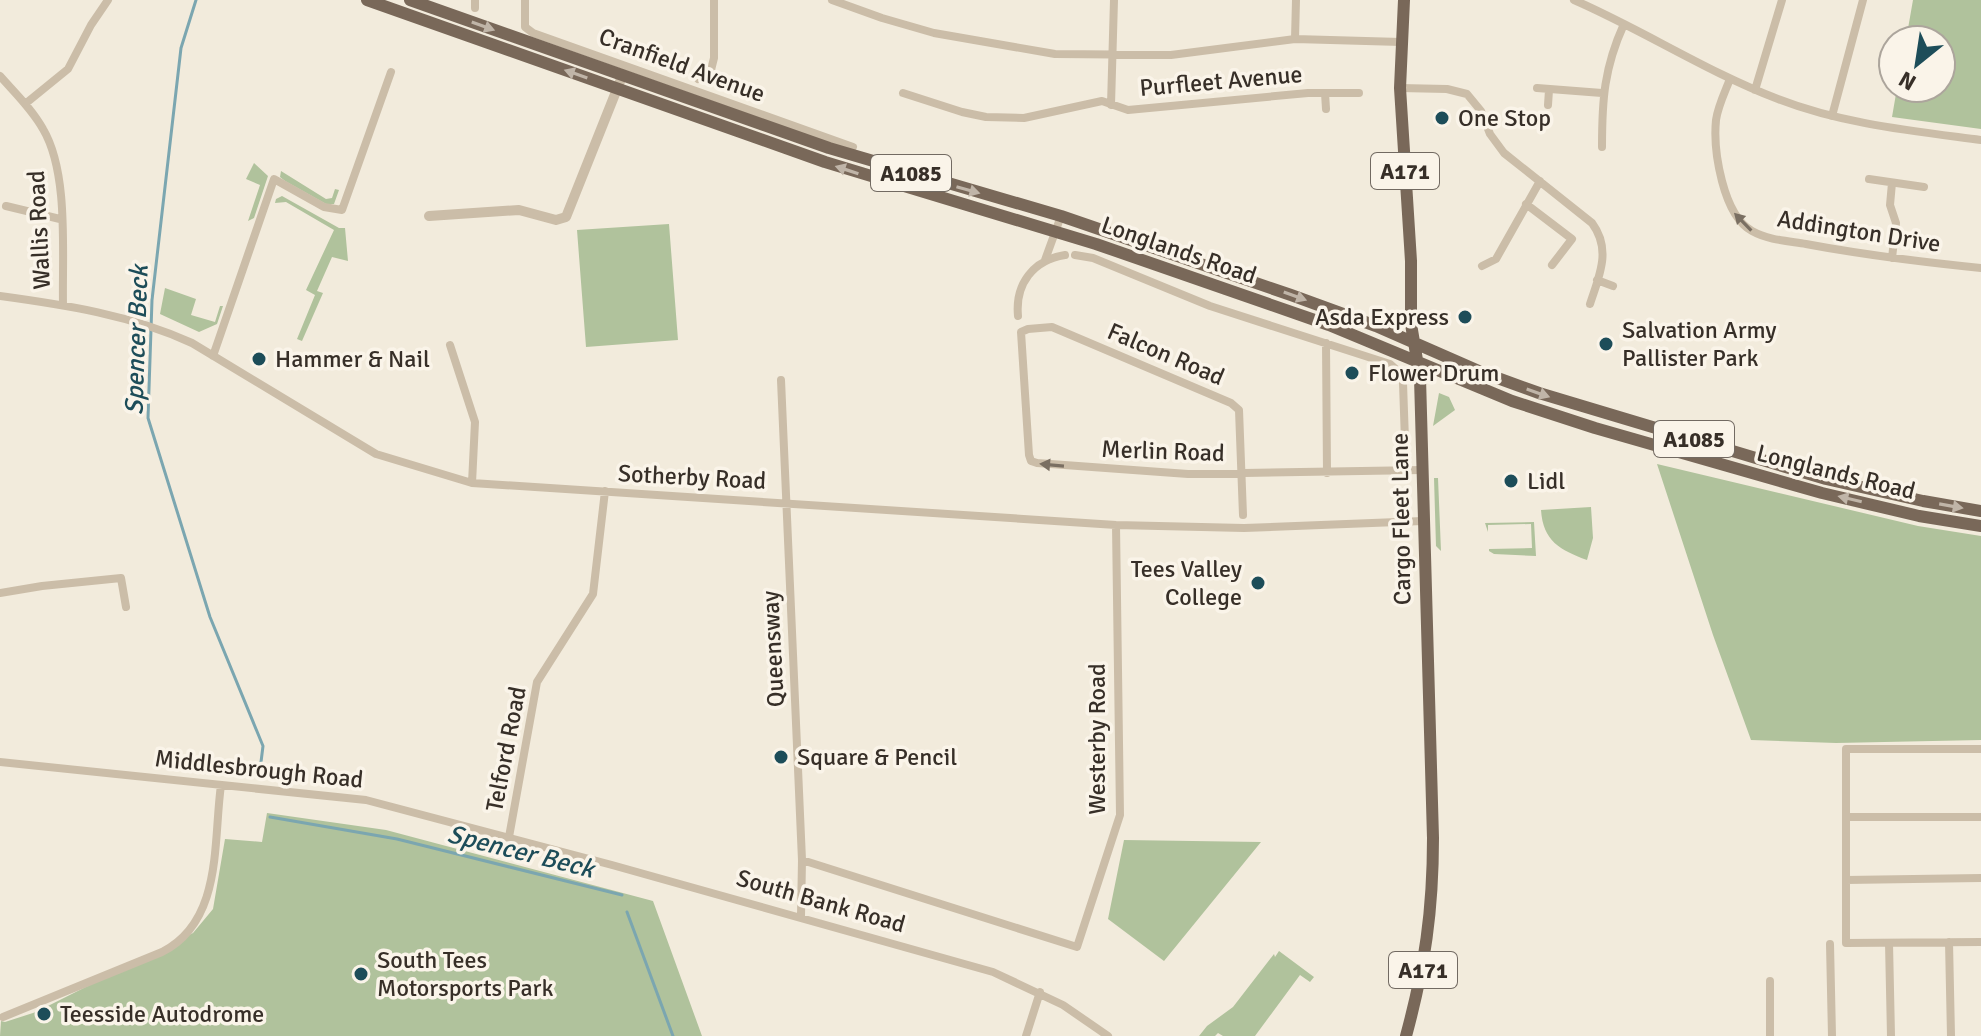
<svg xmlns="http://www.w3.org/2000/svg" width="1981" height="1036" viewBox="0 0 1981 1036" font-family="Signika,sans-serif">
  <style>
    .green { fill: #b0c29c }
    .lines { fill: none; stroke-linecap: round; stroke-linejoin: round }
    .stream { stroke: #7ba6b0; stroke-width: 3 }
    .minor { stroke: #cbbda8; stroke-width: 8 }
    .tertiary { stroke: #cbbda8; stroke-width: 10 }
    .primary { stroke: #796859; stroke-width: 12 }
    .oneway { fill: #c0b5a8 }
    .oneway2 { fill: #7a6f62 }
    .poi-dot { fill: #1d4d59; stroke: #faf4e9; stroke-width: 3 }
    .labels { text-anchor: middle; stroke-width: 7; stroke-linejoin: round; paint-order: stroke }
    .shield { fill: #faf4e9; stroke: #726a62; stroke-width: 2 }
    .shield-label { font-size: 22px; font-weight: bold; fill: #372f28 }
    .street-label { font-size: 24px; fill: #372f28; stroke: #faf4e9 }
    .poi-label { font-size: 24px; fill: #372f28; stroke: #faf4e9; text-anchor: start }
    .water-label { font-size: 26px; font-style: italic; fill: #1d4d59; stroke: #faf4e9 }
  </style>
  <rect width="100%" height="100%" fill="#f2ebdc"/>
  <!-- green -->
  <path class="green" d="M1913 0H1981V129L1892 117 1897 88H1941V40H1906Z
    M254 163 268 176 254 218 248 221 260 185 246 179Z
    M281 171 326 199 332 198 335 189 339 190 334 204H326L285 181 280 177Z
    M282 196 339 228H345L348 261 332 257 317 291 323 293 302 341 297 339 315 295 306 290 334 230 286 202 275 203 276 199Z
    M669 224 678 340 586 347 577 230Z
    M165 288 196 299 191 315 215 322 220 306H223L217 324 199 332 160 314Z
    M1439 393 1449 397 1455 410 1433 426Z
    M1657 464 1918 526 1981 536V740L1836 743 1751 740 1713 635Z
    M1434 478H1438L1441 551 1436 546Z
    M1591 507 1593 538 1587 560C1560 550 1543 541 1541 510Z
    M1534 522 1536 556 1494 554 1489 551V549L1532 548 1531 524 1488 525V532L1485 523Z
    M267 813 386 830 653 901 702 1036H0L1 1021 5 1022 36 1012 193 933 213 909 225 839 262 842Z
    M1124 840 1261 842 1164 961 1108 919Z
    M1279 951 1314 977 1310 982 1300 975 1255 1036H1223L1218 1033 1215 1036H1199L1207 1026 1233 1007 1274 954 1275 957Z"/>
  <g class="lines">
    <!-- stream -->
    <path class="stream" d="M196 0 181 48 152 300 148 418 210 617 263 746 261 762
      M270 817 397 839 622 895
      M627 912 673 1036"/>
    <!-- minor -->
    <path class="minor" d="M525 0V27L533 33 853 147
      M714 0V58L711 70 720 84
      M832 0 882 18 934 33 1055 54 1171 55 1295 39 1401 42
      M1574 0C1643 30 1707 72 1778 99 1842 124 1913 131 1981 140
      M475 8V0
      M1295 39 1296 0
      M0 76C15 93 32 109 43 129 69 173 62 253 63 305
      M698 79 711 70
      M1730 79C1725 92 1718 106 1716 120 1713 151 1723 215 1752 231 1768 240 1788 241 1806 244 1864 255 1922 262 1981 268
      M1400 88 1447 89 1467 94 1481 111 1490 134 1504 153 1592 223C1612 250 1599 276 1590 304
      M1537 88 1602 93
      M1755 90 1782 0
      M903 93 962 112 986 117 1024 118 1102 101 1128 110 1308 93H1359
      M1325 93 1326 109
      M25 104 68 69 91 25 108 0
      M1111 105 1114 0
      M1548 105 1549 90
      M1832 116 1863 0
      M1602 147C1602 100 1604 68 1624 24
      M1869 179 1924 187
      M1526 204 1572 239 1552 265
      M6 206 60 219
      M1075 255 1093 258 1210 306 1390 364 1399 372 1403 383 1406 470
      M1892 258 1896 223 1890 205 1892 183
      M1045 260 1061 216
      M1482 266 1496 259 1540 181
      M1597 280 1613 286
      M0 296C66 305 131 315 192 343L376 454 472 483 1116 525 1244 528 1423 521
      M1018 316C1015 284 1033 260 1065 255
      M1326 343 1327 473
      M450 345 475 422 472 483
      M213 356 274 179 324 207 342 210 391 72
      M781 380 802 860 801 916
      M1243 515 1239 410 1231 403 1052 327 1028 329 1021 332 1029 455 1031 461 1037 463 1188 474 1422 470
      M0 593 42 586 121 578 126 607
      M1981 749H1846V943L1981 942
      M0 762 366 800 612 865 993 972 1063 1005 1108 1036
      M1847 817H1981
      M509 837 537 682 593 594 605 491
      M802 860 1077 947 1120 815 1116 525
      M1846 880 1981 878
      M1949 942 1951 1036
      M1889 943 1891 1036
      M1830 944 1832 1036
      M1770 981V1036
      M3 1017 162 952C223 921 213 842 221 785
      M1026 1036 1040 992"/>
    <!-- tertiary -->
    <path class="tertiary" d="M429 216 519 210 556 220 566 217 623 74"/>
    <!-- primary -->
    <path class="primary" d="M367 0 825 162 1096 244 1329 325 1512 401 1595 428 1822 493 1919 516 1981 526
      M410 0 829 148 1061 216 1291 295 1376 326 1481 372 1539 393 1826 479 1923 501 1981 511
      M1404 0 1400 88 1411 261V324L1420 378 1433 838C1433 910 1425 966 1406 1036"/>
  </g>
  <!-- one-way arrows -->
  <defs><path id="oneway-solid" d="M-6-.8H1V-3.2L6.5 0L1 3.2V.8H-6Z" transform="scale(2)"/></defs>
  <g class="oneway">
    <use href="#oneway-solid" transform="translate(483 26) rotate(20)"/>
    <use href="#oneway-solid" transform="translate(576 74) rotate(-161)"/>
    <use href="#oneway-solid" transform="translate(847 170) rotate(-162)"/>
    <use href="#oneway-solid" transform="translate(968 190) rotate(16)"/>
    <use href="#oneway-solid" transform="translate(1295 296) rotate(20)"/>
    <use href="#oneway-solid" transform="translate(1538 393) rotate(19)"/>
    <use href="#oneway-solid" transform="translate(1850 499) rotate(-167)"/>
    <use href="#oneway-solid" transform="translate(1951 506) rotate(10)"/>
  </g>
  <g class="oneway2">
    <use href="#oneway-solid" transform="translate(1743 222) rotate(-134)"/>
    <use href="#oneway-solid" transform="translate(1052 465) rotate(-175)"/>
  </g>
  <!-- markers -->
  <g class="poi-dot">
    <circle cx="1442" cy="118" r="8"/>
    <circle cx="1465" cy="317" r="8"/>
    <circle cx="1606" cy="344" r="8"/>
    <circle cx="259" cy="359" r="8"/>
    <circle cx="1352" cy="373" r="8"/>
    <circle cx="1511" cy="481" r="8"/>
    <circle cx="1258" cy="583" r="8"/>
    <circle cx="781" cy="757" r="8"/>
    <circle cx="361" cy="974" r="8"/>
    <circle cx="44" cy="1014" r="8"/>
  </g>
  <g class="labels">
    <!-- shield labels -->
    <g class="shield">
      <rect x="1371" y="153" width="68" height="36" rx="6"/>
      <rect x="871" y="155" width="80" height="36" rx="6"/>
      <rect x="1654" y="421" width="80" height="36" rx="6"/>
      <rect x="1389" y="952" width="68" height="36" rx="6"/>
    </g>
    <g class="shield-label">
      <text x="1405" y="179">A171</text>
      <text x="911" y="181">A1085</text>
      <text x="1694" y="447">A1085</text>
      <text x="1423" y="978">A171</text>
    </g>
    <!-- street labels -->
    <g class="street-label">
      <text transform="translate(682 65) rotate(20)" y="8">Cranfield Avenue</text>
      <text transform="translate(1221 81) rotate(-5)" y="8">Purfleet Avenue</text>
      <text transform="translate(39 230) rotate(-93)" y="8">Wallis Road</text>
      <text transform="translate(1859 231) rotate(9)" y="8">Addington Drive</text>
      <text transform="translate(1179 250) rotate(19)" y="8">Longlands Road</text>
      <text transform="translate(1166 354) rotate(23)" y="8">Falcon Road</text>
      <text transform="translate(1163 451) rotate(2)" y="8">Merlin Road</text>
      <text transform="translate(1836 472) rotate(14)" y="8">Longlands Road</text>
      <text transform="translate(692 477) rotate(3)" y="8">Sotherby Road</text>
      <text transform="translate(1401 519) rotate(-91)" y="8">Cargo Fleet Lane</text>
      <text transform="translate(773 649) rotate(-93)" y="8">Queensway</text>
      <text transform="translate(1097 739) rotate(-90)" y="8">Westerby Road</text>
      <text transform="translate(506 749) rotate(-79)" y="8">Telford Road</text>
      <text transform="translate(259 769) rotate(6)" y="8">Middlesbrough Road</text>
      <text transform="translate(821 901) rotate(16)" y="8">South Bank Road</text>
    </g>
    <!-- poi labels -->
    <g class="poi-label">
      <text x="1458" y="126">One Stop</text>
      <text x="1449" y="325" text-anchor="end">Asda Express</text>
      <text x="1622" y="338">Salvation Army<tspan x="1622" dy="28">Pallister Park</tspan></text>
      <text x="275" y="367">Hammer &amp; Nail</text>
      <text x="1368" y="381">Flower Drum</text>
      <text x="1527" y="489">Lidl</text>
      <text x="1242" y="577" text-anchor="end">Tees Valley<tspan x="1242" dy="28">College</tspan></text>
      <text x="797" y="765">Square &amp; Pencil</text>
      <text x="377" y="968">South Tees<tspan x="377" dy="28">Motorsports Park</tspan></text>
      <text x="60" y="1022">Teesside Autodrome</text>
    </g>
    <!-- water labels -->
    <g class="water-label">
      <text transform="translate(136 340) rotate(-88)" y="9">Spencer Beck</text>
      <text transform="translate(521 851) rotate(14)" y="9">Spencer Beck</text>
    </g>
  </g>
  <!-- north arrow -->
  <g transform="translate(1917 64) rotate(210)"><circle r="38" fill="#faf4e9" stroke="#aca59c" stroke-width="2"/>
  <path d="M0-6L14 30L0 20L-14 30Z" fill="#1d4d59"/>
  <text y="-12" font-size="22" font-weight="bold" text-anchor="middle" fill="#372f28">N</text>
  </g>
</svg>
